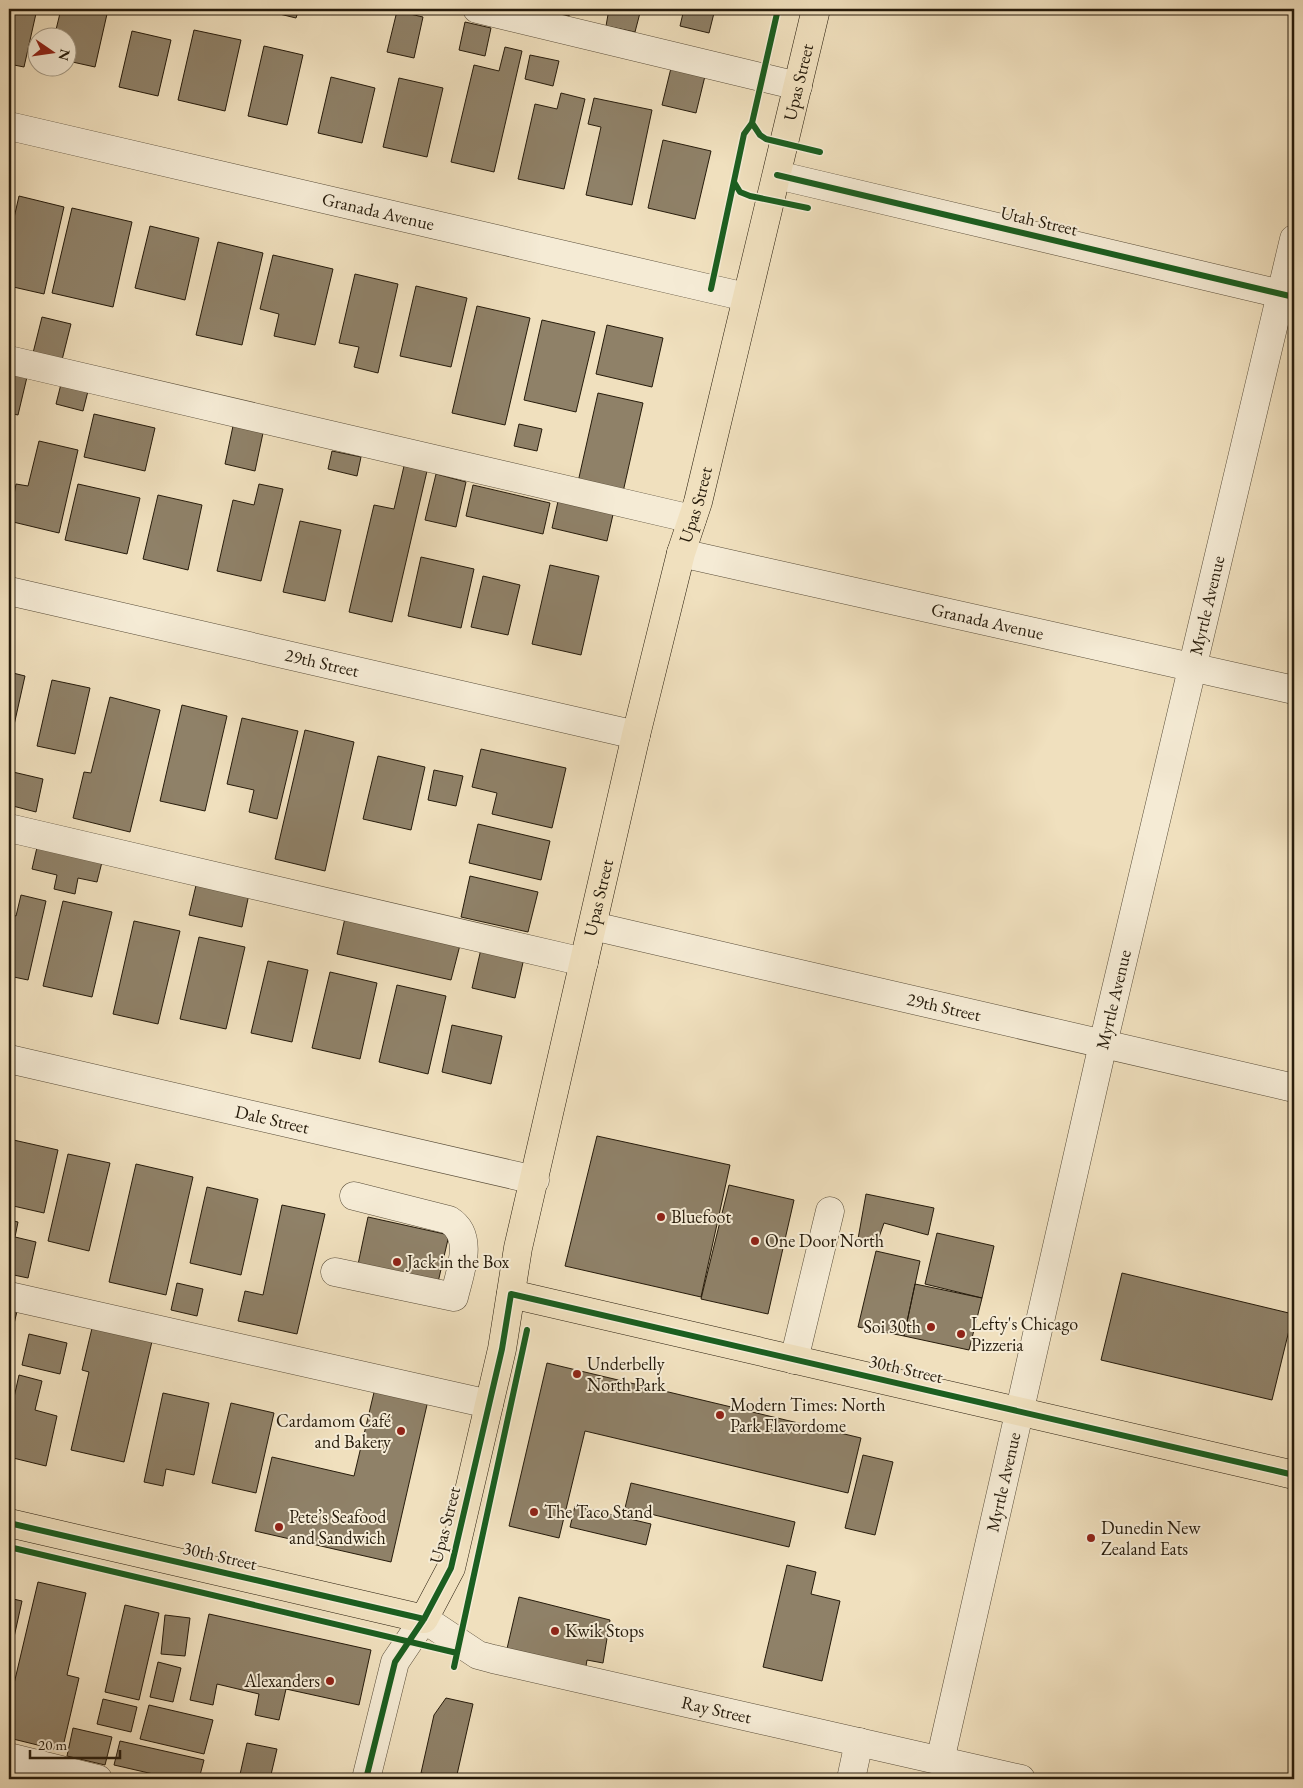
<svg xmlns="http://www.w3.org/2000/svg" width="1303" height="1788" viewBox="0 0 1303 1788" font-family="'EB Garamond',serif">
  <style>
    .building { fill: #8f8168; stroke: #261b0b }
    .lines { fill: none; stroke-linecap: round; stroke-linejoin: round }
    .minor-casing { stroke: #584c38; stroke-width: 29 }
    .major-casing { stroke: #261b0b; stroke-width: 29 }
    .minor { stroke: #f5ebd5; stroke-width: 28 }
    .major { stroke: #f0e0be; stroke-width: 28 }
    .cycleway-casing { stroke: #f5ebd5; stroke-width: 9 }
    .cycleway { stroke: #1b5e20; stroke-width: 6 }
    .poi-dot { fill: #8f2418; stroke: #f5ebd5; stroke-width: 2 }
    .labels { text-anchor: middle; stroke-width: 4; stroke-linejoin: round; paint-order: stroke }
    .street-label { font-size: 18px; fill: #261b0b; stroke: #f5ebd5 }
    .poi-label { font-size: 18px; fill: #261b0b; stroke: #f5ebd5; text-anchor: start }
  </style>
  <rect width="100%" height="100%" fill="#f0e0be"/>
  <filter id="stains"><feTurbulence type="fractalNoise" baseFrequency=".004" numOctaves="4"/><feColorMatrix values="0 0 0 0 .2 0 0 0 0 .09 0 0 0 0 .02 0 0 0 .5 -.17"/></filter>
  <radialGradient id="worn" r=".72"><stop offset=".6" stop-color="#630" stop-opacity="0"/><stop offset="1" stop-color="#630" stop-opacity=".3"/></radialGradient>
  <!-- building -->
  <path class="building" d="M9 9H37L24 67 9 64Z
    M61 9H85L107 14 95 67 68 61V38H54Z
    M259 9H299L296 18Z
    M542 9H570L569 16 541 12Z
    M609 9H641L635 32 606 26Z
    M684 9H715L709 33 680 26Z
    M397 11 423 17 414 58 387 52Z
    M465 22 491 28 485 56 459 50Z
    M194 30 241 40 225 111 178 100Z
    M132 31 171 40 158 96 119 87Z
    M264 46 303 55 287 125 248 116Z
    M505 47 522 51 494 172 451 162 474 65 499 71Z
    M530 55 559 61 553 86 525 79Z
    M671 68 705 76 696 113 662 105Z
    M331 77 375 88 362 143 318 133Z
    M399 78 443 88 427 157 383 147Z
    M561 93 585 99 564 189 518 179 535 104 557 109Z
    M594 98 652 110 632 205 586 195 601 127 588 124Z
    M663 140 711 151 695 219 648 208Z
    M19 196 64 207 44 294 9 286V240Z
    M72 208 132 222 113 307 52 293Z
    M150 226 199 238 185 300 135 288Z
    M218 242 263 253 242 345 196 335Z
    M273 255 333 269 315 345 274 336 279 314 260 309Z
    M355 274 398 284 378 373 354 367 359 347 339 343Z
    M416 286 467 298 451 367 400 356Z
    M477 306 530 318 505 425 452 413Z
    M42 317 71 324 62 360 33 353Z
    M542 320 595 332 576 412 524 400Z
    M607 325 663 338 652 387 596 374Z
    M9 373 27 377 18 415 9 413Z
    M61 384 88 391 83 411 56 404Z
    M598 393 643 403 623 492 578 482Z
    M94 414 155 428 145 471 84 457Z
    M519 424 542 429 537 451 514 446Z
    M233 426 263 433 255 471 225 464Z
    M39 441 78 450 59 533 9 521 16 484 28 486Z
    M332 451 361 457 357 476 328 469Z
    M404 466 427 471 392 622 349 612 374 505 394 509Z
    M436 474 466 482 456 527 425 520Z
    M78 484 140 498 127 554 65 540Z
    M259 484 283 489 261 581 217 571 233 500 254 505Z
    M473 485 550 503 543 534 466 516Z
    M158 495 202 505 188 570 143 559Z
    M559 497 614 510 607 541 552 528Z
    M300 521 341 530 325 601 283 592Z
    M421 557 474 569 461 628 408 616Z
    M550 565 599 576 581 655 532 644Z
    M483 576 520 585 508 635 471 627Z
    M9 672 25 676 10 743 9 742Z
    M52 680 90 688 75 754 37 746Z
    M110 697 160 710 130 832 73 818 84 772 91 773Z
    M182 705 227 716 205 811 160 801Z
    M242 718 298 731 277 819 249 812 254 790 227 784Z
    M305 730 354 742 325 871 275 859Z
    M481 749 566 768 552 828 492 814 497 793 472 787Z
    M378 756 425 767 411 830 363 819Z
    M434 770 463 776 456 806 428 800Z
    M13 772 43 779 36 812 9 805V792Z
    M478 824 550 841 541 880 469 863Z
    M38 843 103 858 97 882 78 878 75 894 54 889 57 875 32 869Z
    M470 876 538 892 528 932 461 917Z
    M197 881 249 894 242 927 189 915Z
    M21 895 46 901 28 980 9 976V914L16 916Z
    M63 901 112 912 92 997 43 986Z
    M345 918 460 945 451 980 337 954Z
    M134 921 180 931 158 1024 113 1014Z
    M199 937 245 947 226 1029 180 1019Z
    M481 949 524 958 515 998 472 988Z
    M268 961 308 970 292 1042 251 1033Z
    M330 972 377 983 360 1059 312 1048Z
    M397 985 446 996 428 1074 379 1062Z
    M452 1025 502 1036 491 1084 442 1072Z
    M597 1136 730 1165 701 1297 565 1266Z
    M9 1139 58 1150 44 1213 9 1205Z
    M68 1154 110 1163 89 1251 48 1241Z
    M136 1164 193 1177 166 1295 109 1282Z
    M729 1185 794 1200 768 1314 701 1299Z
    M207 1187 258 1199 241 1275 190 1263Z
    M866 1194 934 1208 928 1235 884 1223 877 1243 858 1239Z
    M282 1205 325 1214 297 1334 238 1321 245 1291 263 1295Z
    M368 1217 449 1235 436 1291 356 1274Z
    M9 1220 18 1222 15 1237 36 1242 28 1278 9 1274Z
    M937 1233 994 1246 982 1298 925 1284Z
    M876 1251 920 1261 904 1336 858 1327Z
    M1122 1273 1293 1314 1272 1400 1101 1360Z
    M177 1283 203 1289 197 1316 171 1310Z
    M915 1284 982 1298 969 1350 904 1336Z
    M9 1305 18 1307 9 1345Z
    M93 1324 153 1337 124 1462 71 1450 89 1372 82 1370Z
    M29 1334 67 1343 60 1374 22 1365Z
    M547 1363 861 1438 848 1493 585 1431 559 1538 509 1526Z
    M19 1375 42 1381 35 1410 57 1416 46 1466 9 1457V1420Z
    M376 1384 429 1396 391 1562 255 1531 272 1457 354 1476Z
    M163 1393 209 1403 194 1475 166 1469 163 1486 144 1482Z
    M231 1403 274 1413 256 1493 212 1483Z
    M863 1455 893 1462 875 1535 845 1528Z
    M631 1483 795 1522 789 1547 625 1508Z
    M575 1506 651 1524 646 1545 570 1527Z
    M787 1565 816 1572 811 1594 840 1601 822 1681 763 1667Z
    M38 1582 86 1593 67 1675 79 1678 62 1751 9 1738V1705Z
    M519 1597 610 1620 603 1663 587 1660 585 1672 506 1653Z
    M9 1598 22 1601 9 1660Z
    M125 1605 159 1613 139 1700 105 1692Z
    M209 1614 371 1650 359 1705 286 1689 279 1720 255 1715 259 1694 217 1684 213 1705 190 1700Z
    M165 1615 190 1618 185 1656 161 1654Z
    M158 1662 181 1668 173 1702 150 1697Z
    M446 1698 473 1704 456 1779 421 1773 434 1715Z
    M103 1699 137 1707 131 1732 97 1724Z
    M149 1705 213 1720 204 1754 140 1739Z
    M73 1728 112 1737 105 1765 67 1756Z
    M120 1741 204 1760 199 1779H175L114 1765Z
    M247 1743 277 1749 270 1779H239Z
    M9 1771 44 1779H9Z"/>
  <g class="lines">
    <!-- minor casing -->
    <g class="minor-casing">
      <g id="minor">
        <path d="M477 9 798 86"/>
        <path id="s1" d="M9 126 746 297"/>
        <path d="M777 175 1294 297"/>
        <path d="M9 360 692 519"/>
        <path id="s2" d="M681 553 1294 690"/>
        <path id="s3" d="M9 591 636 735"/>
        <path d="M9 828 584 962"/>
        <path id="s4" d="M593 926 1294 1088"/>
        <path id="s5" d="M9 1059 535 1180"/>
        <path d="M335 1272 454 1297C460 1272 475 1236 449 1220L354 1196"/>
        <path d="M9 1296 489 1404"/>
        <path d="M794 1360 830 1211"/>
        <path d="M9 1757 98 1779"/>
        <path id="s6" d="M940 1761 1103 1044 1294 239"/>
        <path id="s7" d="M366 1779 395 1662 424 1619 478 1655 493 1659 1021 1779"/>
        <path d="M851 1779 859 1742"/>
      </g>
    </g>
    <!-- major casing -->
    <g class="major-casing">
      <g id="major">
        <path d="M511 1294 1294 1475"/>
        <path id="s8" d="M9 1523 424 1619 451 1568 502 1349 518 1248 636 735 681 553 698 502 816 9"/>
      </g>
    </g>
    <!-- minor -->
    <use href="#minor" class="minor"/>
    <!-- major -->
    <use href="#major" class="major"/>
    <!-- cycleway casing -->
    <g class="cycleway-casing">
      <path id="cycleway" d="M752 123 760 135 766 139 820 152
        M777 175 1294 297
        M734 182 740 192 750 196 808 208
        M711 289 744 134 752 123 778 9
        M9 1523 424 1619
        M9 1547 457 1653
        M454 1667 527 1330
        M366 1779 395 1662 424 1619 451 1568 502 1349 511 1294 1294 1475"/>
    </g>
    <!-- cycleway -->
    <use href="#cycleway" class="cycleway"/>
  </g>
  <!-- markers -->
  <g class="poi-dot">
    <circle cx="661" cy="1217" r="5"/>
    <circle cx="755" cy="1241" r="5"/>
    <circle cx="397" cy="1262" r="5"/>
    <circle cx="931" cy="1327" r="5"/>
    <circle cx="961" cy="1334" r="5"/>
    <circle cx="577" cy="1374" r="5"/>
    <circle cx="720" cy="1415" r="5"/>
    <circle cx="401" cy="1431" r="5"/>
    <circle cx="534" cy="1512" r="5"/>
    <circle cx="279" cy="1527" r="5"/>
    <circle cx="1091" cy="1538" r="5"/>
    <circle cx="555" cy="1631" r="5"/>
    <circle cx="330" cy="1681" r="5"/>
  </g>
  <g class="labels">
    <!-- street labels -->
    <g class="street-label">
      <text dy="6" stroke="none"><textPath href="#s8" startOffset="2010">Upas Street</textPath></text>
      <text dy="6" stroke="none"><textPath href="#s1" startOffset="379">Granada Avenue</textPath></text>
      <text transform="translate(1039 221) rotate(13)" y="6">Utah Street</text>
      <text dy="6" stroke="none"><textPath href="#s8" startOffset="1575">Upas Street</textPath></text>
      <text dy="6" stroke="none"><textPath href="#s6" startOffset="1186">Myrtle Avenue</textPath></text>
      <text dy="6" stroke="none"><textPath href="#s2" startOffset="314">Granada Avenue</textPath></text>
      <text dy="6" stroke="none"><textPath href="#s3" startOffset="321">29th Street</textPath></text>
      <text dy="6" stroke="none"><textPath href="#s8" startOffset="1170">Upas Street</textPath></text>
      <text dy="6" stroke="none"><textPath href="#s6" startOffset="781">Myrtle Avenue</textPath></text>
      <text dy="6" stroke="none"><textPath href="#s4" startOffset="360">29th Street</textPath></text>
      <text dy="6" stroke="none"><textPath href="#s5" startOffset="270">Dale Street</textPath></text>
      <text transform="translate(906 1369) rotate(13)" y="6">30th Street</text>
      <text dy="6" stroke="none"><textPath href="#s6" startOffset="286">Myrtle Avenue</textPath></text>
      <text transform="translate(445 1525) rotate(-76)" y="6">Upas Street</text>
      <text transform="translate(220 1556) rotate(13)" y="6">30th Street</text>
      <text dy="6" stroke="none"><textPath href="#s7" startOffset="482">Ray Street</textPath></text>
    </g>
    <!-- poi labels -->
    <g class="poi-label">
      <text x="671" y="1223">Bluefoot</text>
      <text x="765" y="1247">One Door North</text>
      <text x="407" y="1268">Jack in the Box</text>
      <text x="971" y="1330">Lefty's Chicago<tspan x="971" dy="21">Pizzeria</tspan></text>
      <text x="921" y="1333" text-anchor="end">Soi 30th</text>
      <text x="587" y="1370">Underbelly<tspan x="587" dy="21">North Park</tspan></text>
      <text x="730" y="1411">Modern Times: North<tspan x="730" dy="21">Park Flavordome</tspan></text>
      <text x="391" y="1427" text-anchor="end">Cardamom Café<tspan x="391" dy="21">and Bakery</tspan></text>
      <text x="544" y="1518">The Taco Stand</text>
      <text x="289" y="1523">Pete’s Seafood<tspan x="289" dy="21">and Sandwich</tspan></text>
      <text x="1101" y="1534">Dunedin New<tspan x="1101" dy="21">Zealand Eats</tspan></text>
      <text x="565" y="1637">Kwik Stops</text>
      <text x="320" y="1687" text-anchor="end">Alexanders</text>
    </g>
  </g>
  <!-- margin -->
  <rect width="1303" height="1788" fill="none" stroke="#f0e0be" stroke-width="30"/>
  <rect x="10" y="10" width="1283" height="1768" fill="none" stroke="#261b0b" stroke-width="2.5"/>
  <rect x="15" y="15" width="1273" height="1758" fill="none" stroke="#261b0b"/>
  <!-- north arrow -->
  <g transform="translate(52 52) rotate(103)"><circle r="24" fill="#f5ebd5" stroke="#a29884"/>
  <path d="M0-4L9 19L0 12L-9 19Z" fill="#8f2418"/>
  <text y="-8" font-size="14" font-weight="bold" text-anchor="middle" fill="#261b0b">N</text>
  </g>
  <!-- scale -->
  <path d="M30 1750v8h90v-8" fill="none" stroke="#261b0b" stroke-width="2.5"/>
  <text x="38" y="1750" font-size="15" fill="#261b0b" stroke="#f5ebd5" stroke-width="4" paint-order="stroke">20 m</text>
  <rect width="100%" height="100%" filter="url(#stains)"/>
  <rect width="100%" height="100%" fill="url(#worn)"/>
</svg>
